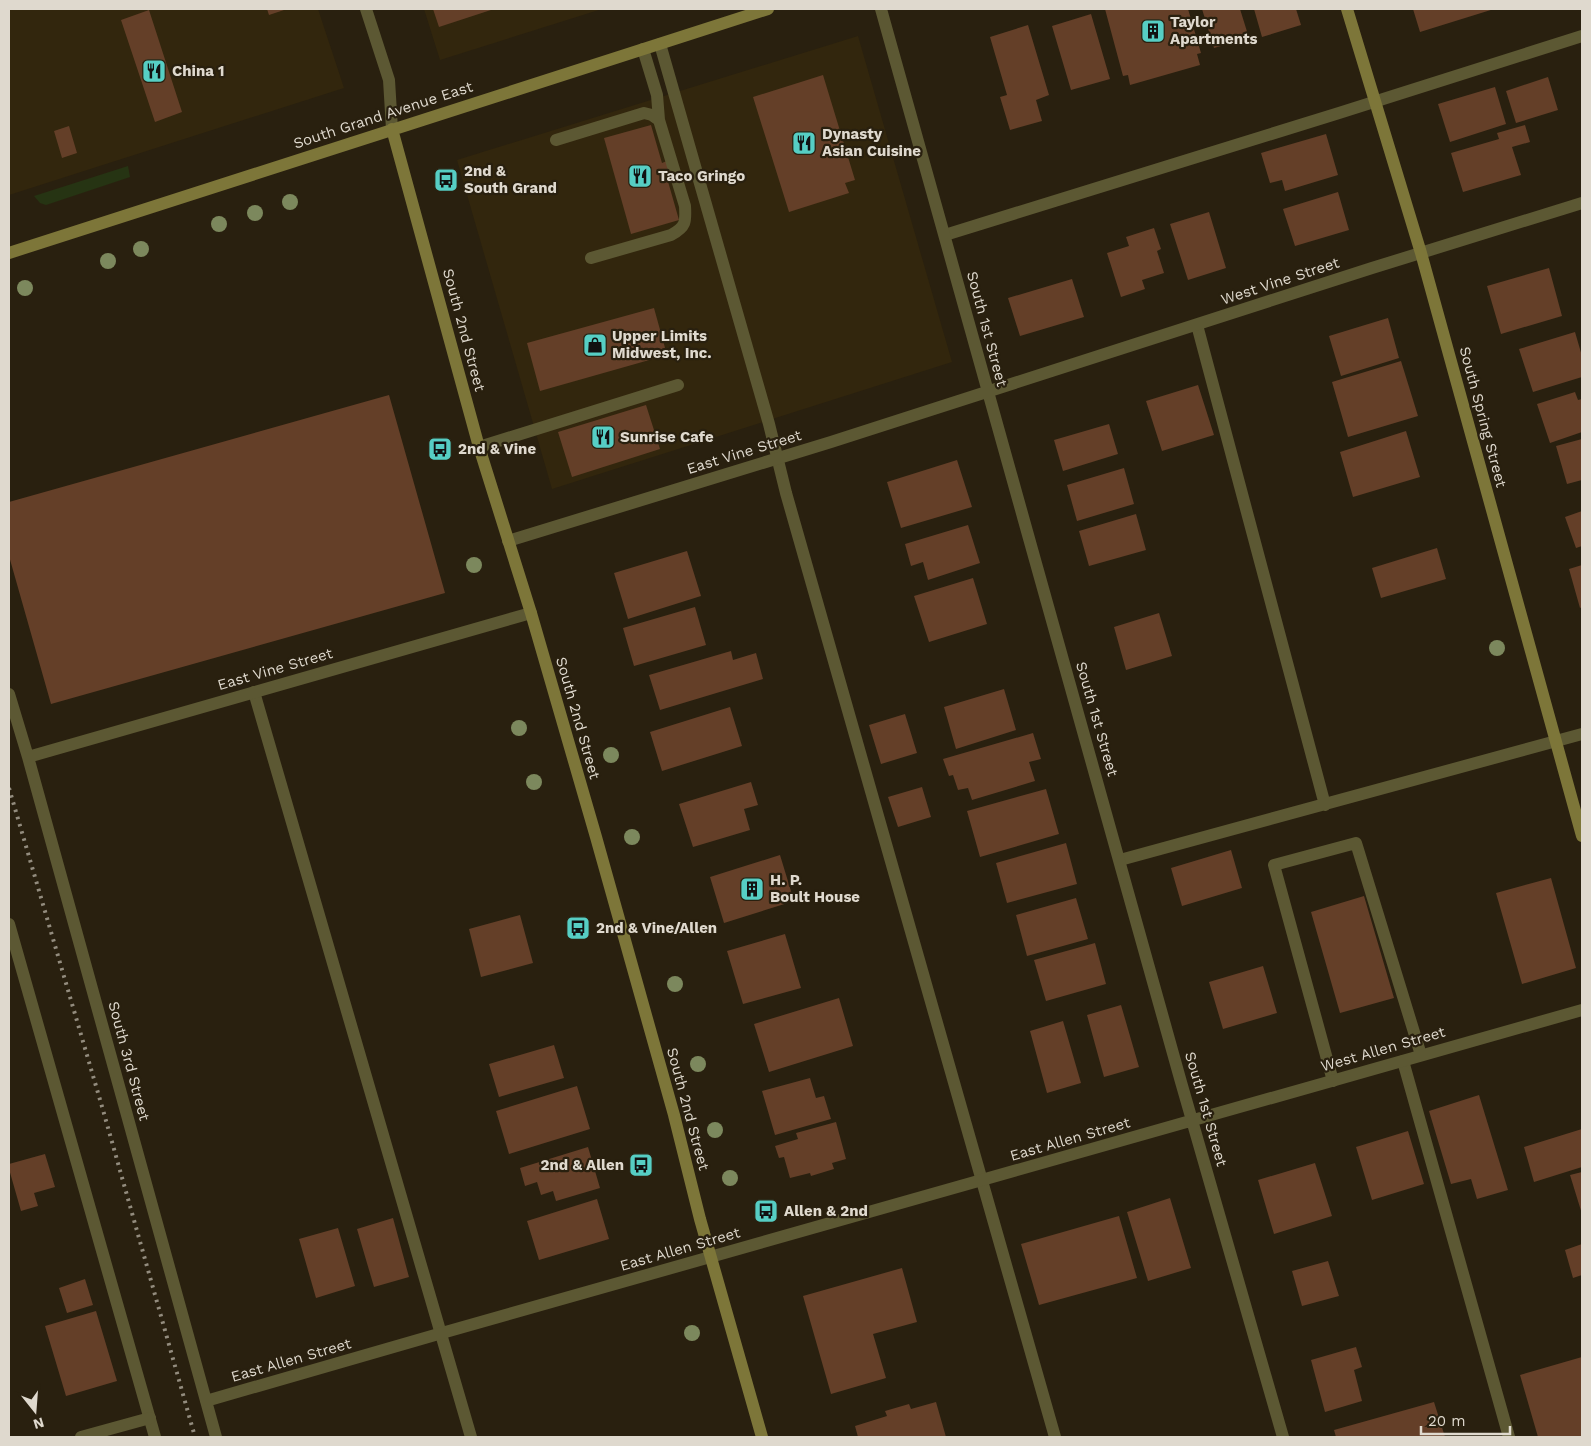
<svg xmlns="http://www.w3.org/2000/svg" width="1591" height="1446" viewBox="0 0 1591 1446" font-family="'Work Sans',sans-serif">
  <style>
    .built { fill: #32260d }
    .green { fill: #263413 }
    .building { fill: #643f28 }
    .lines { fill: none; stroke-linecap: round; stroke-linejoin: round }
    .lane { stroke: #5c5833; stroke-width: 12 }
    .street { stroke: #5c5833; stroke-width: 12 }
    .secondary { stroke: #7d7639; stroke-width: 12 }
    .rail { stroke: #938c7e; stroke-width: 4; stroke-dasharray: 2.5 5; stroke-linecap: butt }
    .tree { fill: #7c885d }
    .labels { text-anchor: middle; stroke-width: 4.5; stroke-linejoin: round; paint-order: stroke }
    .poi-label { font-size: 15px; font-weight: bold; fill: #dfd9ce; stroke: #29200f; text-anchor: start }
    .street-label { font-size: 15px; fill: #dfd9ce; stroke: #29200f }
  </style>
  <rect width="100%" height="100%" fill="#29200f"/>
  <!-- built -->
  <path class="built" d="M9 9H318L344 88 9 195Z
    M424 9H602L440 60Z
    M858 36 952 362 552 489 457 160Z"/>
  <!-- green -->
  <path class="green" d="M128 166 130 177 46 205 40 203 34 196Z"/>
  <!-- building -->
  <path class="building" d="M267 9H287L269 15Z
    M433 9H494L439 27Z
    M1105 9H1188L1201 53 1197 54 1200 65 1130 85 1128 75 1123 76Z
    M1202 9H1240L1249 38 1214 48Z
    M1254 9H1296L1301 25 1262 37Z
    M1413 9H1494L1420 32Z
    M149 10 182 112 155 122 121 20Z
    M1091 14 1110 79 1071 90 1052 26Z
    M1028 25 1049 95 1036 100 1042 121 1010 130 1000 97 1007 95 990 37Z
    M823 75 855 180 845 183 849 193 789 212 753 97Z
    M1548 77 1558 110 1516 123 1506 91Z
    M1495 87 1506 124 1450 142 1438 104Z
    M651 125 662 163 667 161 671 177 667 178 679 220 631 234 604 138Z
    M1525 125 1530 142 1512 147 1521 175 1463 192 1451 153 1499 139 1497 133Z
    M69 126 77 153 62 158 54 131Z
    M1326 134 1338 175 1285 191 1282 180 1270 183 1261 153Z
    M1338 192 1349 230 1295 246 1283 209Z
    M1209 212 1226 268 1188 280 1170 224Z
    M1154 228 1161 249 1157 251 1164 273 1142 280 1145 289 1121 297 1107 253 1129 246 1126 237Z
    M1549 268 1562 316 1501 334 1487 286Z
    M1072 279 1084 317 1020 336 1008 298Z
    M654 308 667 355 540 391 527 343Z
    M1388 318 1399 358 1341 376 1329 336Z
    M1575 332 1582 356V377L1533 392 1519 349Z
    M1401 361 1418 416 1348 437 1332 382Z
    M1198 385 1214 435 1162 451 1146 401Z
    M1575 392 1578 400 1582 399V432L1550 443 1537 404Z
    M389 395 445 593 51 704 9 556V502Z
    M646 405 660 449 572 477 558 432Z
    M1109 424 1118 454 1063 471 1054 440Z
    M1406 431 1420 477 1353 497 1340 452Z
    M1582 439V480L1567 484 1556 446Z
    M957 460 972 507 901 528 887 482Z
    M1124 468 1134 504 1077 521 1067 485Z
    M1582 511V546L1576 548 1565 517Z
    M1136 514 1146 550 1089 566 1079 531Z
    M968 525 980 563 928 580 923 562 911 566 905 544Z
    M1437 548 1446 579 1381 598 1372 568Z
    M687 551 701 596 628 619 614 573Z
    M1582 565V607L1580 608 1569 569Z
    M973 578 987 624 929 642 914 596Z
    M695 607 706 645 634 666 623 628Z
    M1159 613 1172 656 1126 670 1114 627Z
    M731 651 733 660 756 653 763 679 660 710 649 675Z
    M1004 689 1016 730 956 749 944 707Z
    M730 707 742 746 662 771 650 732Z
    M905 714 917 753 881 764 869 725Z
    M1033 733 1041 759 1029 762 1035 781 972 800 968 788 958 790 953 775 949 776 943 759Z
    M751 782 758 805 744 809 750 830 693 847 679 804Z
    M922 787 931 817 898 827 888 797Z
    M1046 789 1059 834 980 857 967 811Z
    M1066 843 1077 884 1007 903 996 863Z
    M1231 850 1242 888 1182 906 1171 868Z
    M780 855 794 901 724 923 710 877Z
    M1551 878 1576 968 1522 984 1496 893Z
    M1364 896 1394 998 1340 1013 1311 912Z
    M1076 898 1088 939 1027 956 1016 915Z
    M520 915 533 963 481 977 469 929Z
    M785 934 801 988 743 1004 727 951Z
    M1095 943 1106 984 1046 1001 1034 960Z
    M1263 966 1277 1013 1223 1029 1209 982Z
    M839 998 853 1046 769 1072 754 1024Z
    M1121 1005 1139 1067 1104 1077 1087 1015Z
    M1063 1021 1081 1083 1047 1093 1030 1031Z
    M554 1045 564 1078 499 1097 489 1064Z
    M810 1078 816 1098 824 1096 831 1119 775 1135 762 1091Z
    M577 1086 590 1129 509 1154 496 1111Z
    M1479 1095 1508 1190 1477 1199 1471 1179 1451 1184 1429 1111Z
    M836 1122 846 1159 832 1163 834 1169 811 1176 810 1173 790 1178 784 1157 779 1158 775 1146 798 1139 796 1133Z
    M1582 1129V1167L1534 1182 1524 1147Z
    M1408 1131 1424 1184 1372 1200 1356 1147Z
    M588 1147 600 1188 556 1201 553 1191 541 1195 537 1182 525 1186 520 1168Z
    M45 1154 55 1187 34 1193 38 1206 21 1211 9 1169V1164Z
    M1315 1163 1332 1216 1274 1234 1258 1180Z
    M1582 1172V1214L1570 1175Z
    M1170 1198 1191 1268 1148 1281 1127 1212Z
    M597 1199 609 1239 539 1260 527 1221Z
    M1119 1216 1137 1278 1039 1305 1021 1244Z
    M393 1218 409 1277 374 1287 357 1229Z
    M338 1228 355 1286 316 1298 299 1239Z
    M1582 1244V1275L1573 1278 1565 1250Z
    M1328 1261 1339 1296 1302 1306 1292 1271Z
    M902 1268 917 1322 873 1334 886 1378 831 1394 803 1296Z
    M85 1279 93 1305 67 1313 59 1288Z
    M96 1311 117 1381 66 1396 45 1326Z
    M1356 1347 1362 1367 1354 1370 1362 1401 1325 1412 1311 1360Z
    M1582 1357V1437H1538L1520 1375Z
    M936 1402 946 1437H858L855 1426 887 1416 885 1411 909 1404 911 1409Z
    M1434 1402 1445 1437H1336L1334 1430Z"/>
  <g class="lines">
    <!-- lane -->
    <path class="lane" d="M660 44 769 424 786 493 1055 1437
      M556 140 644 113 652 115 659 120
      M945 235 1339 113 1582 36
      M591 258 671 235C686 227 686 222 685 206L659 120 657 95 643 49
      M1197 325 1325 805
      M479 447 678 385
      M254 692 471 1437
      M1120 860 1582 734
      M9 924 155 1437
      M1403 1061 1509 1437
      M1333 1081 1274 865 1356 843 1421 1055"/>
    <!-- street -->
    <path class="street" d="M366 9 389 80 392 129
      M881 9 1181 1082 1283 1437
      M508 541 831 442 1372 268 1582 203
      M9 694 28 757 216 1437
      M28 757 531 613
      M206 1401 442 1333 1582 1010
      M81 1437 150 1418"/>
    <!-- secondary -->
    <path class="secondary" d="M1347 9 1421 253 1582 836
      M392 129 479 447 531 613 596 837 674 1115 700 1219 762 1437
      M9 253 768 9"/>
    <!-- rail -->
    <path class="rail" d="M9 788 103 1110 195 1437"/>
  </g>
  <!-- trees -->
  <g class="tree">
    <circle cx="290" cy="202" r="8"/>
    <circle cx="255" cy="213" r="8"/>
    <circle cx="219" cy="224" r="8"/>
    <circle cx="141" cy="249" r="8"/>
    <circle cx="108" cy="261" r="8"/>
    <circle cx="25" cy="288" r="8"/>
    <circle cx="474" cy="565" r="8"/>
    <circle cx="1497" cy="648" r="8"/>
    <circle cx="519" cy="728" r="8"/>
    <circle cx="611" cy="755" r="8"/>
    <circle cx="534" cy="782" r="8"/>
    <circle cx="632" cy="837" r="8"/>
    <circle cx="675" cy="984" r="8"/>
    <circle cx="698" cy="1064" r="8"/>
    <circle cx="715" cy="1130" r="8"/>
    <circle cx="730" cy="1178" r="8"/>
    <circle cx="692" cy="1333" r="8"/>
  </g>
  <!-- icons -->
  <defs>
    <g id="building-square" transform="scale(1.25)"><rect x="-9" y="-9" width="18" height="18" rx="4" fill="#56cec4" stroke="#29200f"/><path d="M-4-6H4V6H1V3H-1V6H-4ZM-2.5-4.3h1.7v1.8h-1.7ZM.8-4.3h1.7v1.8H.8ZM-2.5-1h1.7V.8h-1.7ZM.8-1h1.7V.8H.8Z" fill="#111"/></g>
    <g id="restaurant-square" transform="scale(1.25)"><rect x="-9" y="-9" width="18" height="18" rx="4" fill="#56cec4" stroke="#29200f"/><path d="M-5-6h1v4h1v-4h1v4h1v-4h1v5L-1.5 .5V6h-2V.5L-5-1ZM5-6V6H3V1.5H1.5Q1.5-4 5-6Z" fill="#111"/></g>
    <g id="bus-square" transform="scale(1.25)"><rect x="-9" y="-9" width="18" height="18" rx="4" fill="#56cec4" stroke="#29200f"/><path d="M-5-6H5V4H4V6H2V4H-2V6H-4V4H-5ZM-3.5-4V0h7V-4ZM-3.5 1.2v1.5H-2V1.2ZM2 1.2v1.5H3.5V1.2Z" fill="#111"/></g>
    <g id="shop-square" transform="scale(1.25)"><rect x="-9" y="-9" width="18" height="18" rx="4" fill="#56cec4" stroke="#29200f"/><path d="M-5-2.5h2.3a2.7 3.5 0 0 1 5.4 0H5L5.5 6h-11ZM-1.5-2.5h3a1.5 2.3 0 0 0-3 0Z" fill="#111"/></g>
  </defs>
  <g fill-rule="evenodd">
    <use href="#building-square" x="1153" y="31"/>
    <use href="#restaurant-square" x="154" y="71"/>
    <use href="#restaurant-square" x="804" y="143"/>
    <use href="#restaurant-square" x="640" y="176"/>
    <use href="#bus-square" x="446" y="180"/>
    <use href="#shop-square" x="595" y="345"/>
    <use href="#restaurant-square" x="603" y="437"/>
    <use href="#bus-square" x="440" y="449"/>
    <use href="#building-square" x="752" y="889"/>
    <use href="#bus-square" x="578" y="928"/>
    <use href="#bus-square" x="641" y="1165"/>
    <use href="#bus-square" x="766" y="1211"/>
  </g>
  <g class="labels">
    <!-- poi labels -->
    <g class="poi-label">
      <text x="1170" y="27">Taylor<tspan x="1170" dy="17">Apartments</tspan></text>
      <text x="172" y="76">China 1</text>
      <text x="822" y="139">Dynasty<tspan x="822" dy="17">Asian Cuisine</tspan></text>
      <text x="464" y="176">2nd &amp;<tspan x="464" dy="17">South Grand</tspan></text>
      <text x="658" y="181">Taco Gringo</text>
      <text x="612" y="341">Upper Limits<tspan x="612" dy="17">Midwest, Inc.</tspan></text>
      <text x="620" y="442">Sunrise Cafe</text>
      <text x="458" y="454">2nd &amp; Vine</text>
      <text x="770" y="885">H. P.<tspan x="770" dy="17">Boult House</tspan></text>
      <text x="596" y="933">2nd &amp; Vine/Allen</text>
      <text x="624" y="1170" text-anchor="end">2nd &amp; Allen</text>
      <text x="784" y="1216">Allen &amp; 2nd</text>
    </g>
    <!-- street labels -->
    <g class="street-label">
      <text transform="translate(383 115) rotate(-18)" y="5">South Grand Avenue East</text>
      <text transform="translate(1280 281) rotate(-18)" y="5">West Vine Street</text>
      <text transform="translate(987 329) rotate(75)" y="5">South 1st Street</text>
      <text transform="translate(464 330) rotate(75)" y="5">South 2nd Street</text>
      <text transform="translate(1483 417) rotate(75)" y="5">South Spring Street</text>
      <text transform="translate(744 452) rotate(-17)" y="5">East Vine Street</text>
      <text transform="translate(275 669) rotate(-16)" y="5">East Vine Street</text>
      <text transform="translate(578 718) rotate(74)" y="5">South 2nd Street</text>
      <text transform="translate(1097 719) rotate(74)" y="5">South 1st Street</text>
      <text transform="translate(1383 1049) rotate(-16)" y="5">West Allen Street</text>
      <text transform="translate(129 1061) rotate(75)" y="5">South 3rd Street</text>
      <text transform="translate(688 1109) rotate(75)" y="5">South 2nd Street</text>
      <text transform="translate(1206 1109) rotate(74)" y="5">South 1st Street</text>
      <text transform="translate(1070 1139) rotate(-16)" y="5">East Allen Street</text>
      <text transform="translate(680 1249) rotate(-16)" y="5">East Allen Street</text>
      <text transform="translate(291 1360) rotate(-16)" y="5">East Allen Street</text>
    </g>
  </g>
  <!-- border -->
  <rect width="1591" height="1446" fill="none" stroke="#dfd9ce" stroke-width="20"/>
  <!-- north arrow -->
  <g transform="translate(35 1411) rotate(163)" stroke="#29200f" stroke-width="4" paint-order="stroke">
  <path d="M0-4L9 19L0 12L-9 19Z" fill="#dfd9ce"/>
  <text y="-8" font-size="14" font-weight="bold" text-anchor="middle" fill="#dfd9ce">N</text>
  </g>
  <!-- scale -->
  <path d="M1421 1426v8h89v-8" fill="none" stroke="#dfd9ce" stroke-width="2.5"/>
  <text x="1428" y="1426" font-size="15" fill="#dfd9ce" stroke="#29200f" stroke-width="4" paint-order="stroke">20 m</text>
</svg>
